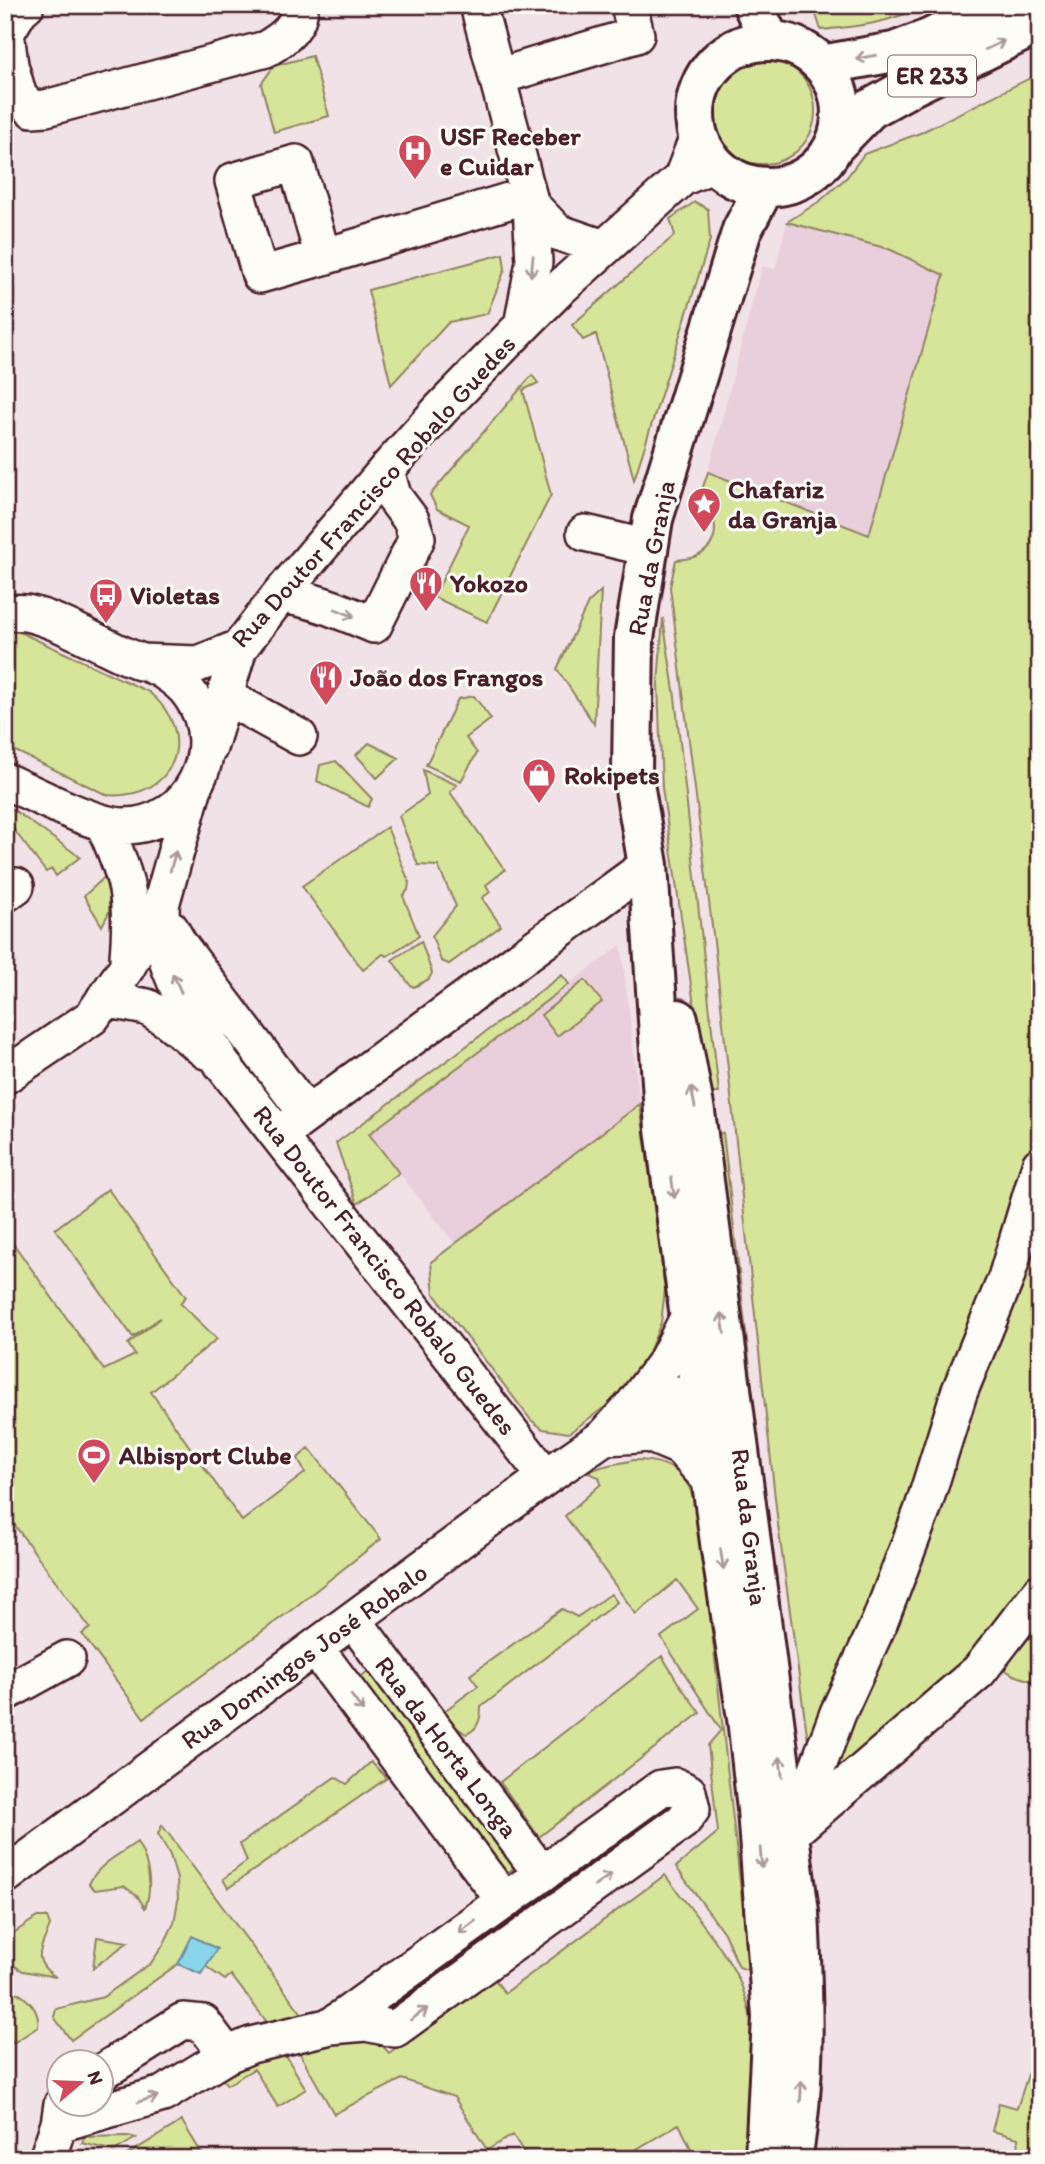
<svg xmlns="http://www.w3.org/2000/svg" width="1045" height="2164" viewBox="0 0 1045 2164" font-family="Itim,sans-serif">
  <style>
    .built { fill: #e9cfdc }
    .green { fill: #d6e599; stroke: #908262; stroke-width: 2 }
    .water { fill: #8ad5ea; stroke: #708c9e; stroke-width: 2 }
    .lines { fill: none; stroke-linecap: round; stroke-linejoin: round }
    .minor-casing { stroke: #4a1f2b; stroke-width: 40 }
    .major-casing { stroke: #4a1f2b; stroke-width: 44 }
    .minor { stroke: #fdfcf7; stroke-width: 35 }
    .major { stroke: #fdfcf7; stroke-width: 38 }
    .oneway { stroke: #ac999b }
    .labels { text-anchor: middle; stroke-width: 6; stroke-linejoin: round; paint-order: stroke }
    .shield { fill: #fdfcf7; stroke: #806168; stroke-width: 2 }
    .shield-label { font-size: 24px; font-weight: bold; fill: #4a1f2b }
    .poi-label { font-size: 26px; font-weight: bold; fill: #4a1f2b; stroke: #fdfcf7; text-anchor: start }
    .street-label { font-size: 26px; fill: #4a1f2b; stroke: #fdfcf7 }
  </style>
  <rect width="100%" height="100%" fill="#f1e2e7"/>
  <filter id="ink" filterUnits="userSpaceOnUse"><feTurbulence type="fractalNoise" baseFrequency=".0143" numOctaves="2"/><feDisplacementMap in="SourceGraphic" scale="14" xChannelSelector="R" yChannelSelector="G"/><feConvolveMatrix kernelMatrix="1 2 1 2 8 2 1 2 1" color-interpolation-filters="sRGB"/></filter>
  <g filter="url(#ink)">
    <!-- built -->
    <path class="built" d="M787 222 889 249 945 275 869 535 708 472 762 266 775 269Z
      M621 945 640 1104 455 1244 369 1134Z"/>
    <!-- green -->
    <path class="green" d="M813 5H926C888 23 863 26 821 30Z
      M312 56 329 116 274 132 261 84 274 66Z
      M709 111a53 53 0 1 1 106 0a53 53 0 1 1-106 0Z
      M1040 73V1684L1014 1675 980 1656 816 1799 778 1525 715 950 670 587 676 560C684 559 693 559 699 555 723 542 717 512 700 496L708 472 869 535 944 275 889 249 787 222 820 201 847 177 864 154 920 133Z
      M695 202 708 209 710 240 634 480 596 334 583 340 572 325 675 235 670 219Z
      M503 254 505 269 487 314 449 322 391 385 368 290Z
      M532 375 538 383 523 390 551 495 487 622 434 597 469 525 437 509 430 495Z
      M601 591 594 724 557 669 588 603Z
      M663 618 675 697 719 1093H707L662 788 658 684Z
      M5 629H13L149 692C201 735 174 801 107 795L5 746Z
      M474 696 491 719 466 738 477 753 461 781 426 765 458 699Z
      M369 743 399 758 377 778 356 755Z
      M336 761 372 799 368 807 317 781 320 765Z
      M423 770 457 785 450 792 505 870 486 885 490 892 482 898 501 926 449 964 441 961 432 936 456 906 438 866 418 865 399 816 428 795Z
      M8 806 80 857 56 876 52 869 46 872 5 818V807Z
      M387 827 409 882 408 890 403 896 419 936 387 956 383 954 363 970 302 886Z
      M109 873V912L102 926 84 896Z
      M421 941 432 973 429 979 414 987 410 985 392 960Z
      M562 975 569 984 369 1134 399 1173 357 1204 336 1143Z
      M585 980 602 1002 557 1036 541 1015Z
      M640 1104 665 1289 661 1323 642 1369 630 1384 613 1401 569 1433 543 1429 531 1420 434 1294 431 1262Z
      M723 1133 757 1429H754L715 1134Z
      M108 1189 186 1297 180 1303 217 1339 151 1392 242 1521 305 1473 298 1458 309 1448 381 1539 290 1611 144 1718 82 1634 90 1628 5 1512V1232L104 1370 135 1355 128 1344 160 1318 133 1337 55 1229Z
      M633 1460C688 1460 693 1488 701 1534L750 1971 739 1967 724 1933 676 1867 718 1832 708 1745 721 1730 661 1637 698 1609 677 1580 636 1614 565 1516 601 1484 599 1477 588 1473C601 1464 617 1465 633 1460Z
      M611 1594 617 1602 481 1707C481 1718 478 1730 466 1734L439 1715 478 1686 470 1675 562 1609 577 1617Z
      M662 1656 677 1681 700 1713 539 1837 500 1782Z
      M372 1668 518 1865 499 1879 353 1683Z
      M371 1762 387 1778 228 1888 223 1879 247 1861 240 1844 335 1777 347 1784Z
      M162 1825 305 2018 270 2026 231 1975 225 1980 205 1966 201 1974 178 1964 71 2040 54 2017 56 2009 103 1997 151 1963 164 1944 174 1923 178 1900 177 1879 170 1855 158 1834Z
      M137 1842C149 1861 153 1887 145 1908L138 1897 124 1886 95 1890 89 1884C98 1864 120 1854 137 1842Z
      M665 1875C688 1906 728 1952 742 1987 763 2040 751 2103 748 2159H696L679 2124 620 2159H564L562 2156 557 2159H528L513 2135 487 2150 454 2097 402 2079 334 2114 299 2052 354 2040 380 2043 389 2053 493 1977 505 1993Z
      M37 1917H47L50 1926C42 1947 29 1960 56 1977L23 1971 5 1960V1939Z
      M97 1937 128 1942 93 1968Z
      M5 1987C22 1993 41 2007 38 2027L13 2043 5 2029Z
      M1040 2038V2155L1019 2153 1018 2138 992 2131 999 2103 1017 2108Z
      M284 2053 306 2089 278 2107 254 2069 227 2085 223 2079 259 2060Z
      M182 2121 205 2159H140L127 2155Z
      M128 2136 136 2138 114 2151 82 2143 84 2137Z"/>
    <!-- water -->
    <path class="water" d="M192 1936 217 1949 201 1974 178 1964Z"/>
    <g class="lines">
      <!-- minor casing -->
      <g class="minor-casing">
        <path id="minor" d="M26 5 20 10 6 33 10 65 19 97 32 109 46 108 266 49C283 39 300 27 300 5
          M478 5 531 205 557 232 604 248
          M497 77 636 35 629 5
          M296 163 323 257 260 275 233 181Z
          M682 178 698 136
          M323 257 528 195
          M522 326 534 262 531 205
          M585 533 648 548
          M280 595C313 599 343 612 374 625L417 538 411 520 393 496 386 470
          M5 612C12 613 20 612 26 613 57 619 95 642 124 655 137 661 152 664 163 671 174 678 184 685 191 696 229 749 190 826 124 826 94 826 35 794 5 781
          M140 662 198 664 239 648 280 595 386 470 441 409 522 326 560 288 682 178 714 164
          M225 696 299 737
          M209 748 239 648
          M103 823C128 877 133 898 128 957
          M5 894 16 886
          M161 905 162 941 169 966 178 988 222 1064 546 1477
          M170 928 179 944 307 1114
          M104 999 147 1007 169 1021 206 1051
          M5 1076 92 1017 127 967 161 905 194 787
          M279 1135 648 865
          M634 1404 666 1361 690 1314
          M649 1434 680 1447 711 1481
          M604 1437C628 1436 668 1435 688 1421 699 1414 706 1401 713 1390
          M354 1621 541 1873
          M316 1649 504 1900
          M5 1693 67 1659
          M798 1827 979 1671 1040 1592
          M790 1834 802 1809 838 1713 880 1621 922 1511 959 1393 1006 1278 1040 1165
          M5 1876 546 1477 604 1437 634 1404 679 1395 703 1406 717 1423
          M102 2072 183 2021 203 2023 227 2055
          M59 2124 163 2094 227 2055 251 2045 331 2026 366 2023 395 2029 683 1821 692 1809 688 1792 675 1786 661 1788 331 2026
          M47 2159 59 2124 62 2104"/>
      </g>
      <!-- major casing -->
      <g class="major-casing">
        <path id="major" d="M753 5 770 41
          M695 114a73 73 0 1 1 146 0a73 73 0 1 1-146 0Z
          M822 65 894 52 931 38 997 5
          M835 145 870 109 908 88 1040 23
          M764 188 742 230 653 519 634 638 632 772 648 865 665 1129 721 1550 747 1718 757 1809 772 2017 765 2159
          M678 1019 695 1112 799 1912C803 1994 807 2077 792 2159"/>
      </g>
      <!-- minor -->
      <use href="#minor" class="minor"/>
      <!-- major -->
      <use href="#major" class="major"/>
    </g>
    <!-- one-way arrows -->
    <defs><path id="oneway-shaft" d="M-6 0H5M1.5-3L5.5 0L1.5 3" fill="none" stroke-width="1.6" stroke-linecap="round" stroke-linejoin="round" transform="scale(1.75)"/></defs>
    <g class="oneway">
      <use href="#oneway-shaft" transform="translate(995 45) rotate(-26)"/>
      <use href="#oneway-shaft" transform="translate(866 57) rotate(170)"/>
      <use href="#oneway-shaft" transform="translate(532 266) rotate(96)"/>
      <use href="#oneway-shaft" transform="translate(345 613) rotate(22)"/>
      <use href="#oneway-shaft" transform="translate(173 861) rotate(-74)"/>
      <use href="#oneway-shaft" transform="translate(177 983) rotate(-114)"/>
      <use href="#oneway-shaft" transform="translate(693 1097) rotate(-101)"/>
      <use href="#oneway-shaft" transform="translate(673 1188) rotate(82)"/>
      <use href="#oneway-shaft" transform="translate(723 1323) rotate(-98)"/>
      <use href="#oneway-shaft" transform="translate(722 1559) rotate(81)"/>
      <use href="#oneway-shaft" transform="translate(357 1703) rotate(54)"/>
      <use href="#oneway-shaft" transform="translate(781 1767) rotate(-97)"/>
      <use href="#oneway-shaft" transform="translate(761 1858) rotate(85)"/>
      <use href="#oneway-shaft" transform="translate(603 1880) rotate(-36)"/>
      <use href="#oneway-shaft" transform="translate(467 1927) rotate(144)"/>
      <use href="#oneway-shaft" transform="translate(419 2014) rotate(-35)"/>
      <use href="#oneway-shaft" transform="translate(801 2091) rotate(-87)"/>
      <use href="#oneway-shaft" transform="translate(148 2099) rotate(-17)"/>
    </g>
  </g>
  <!-- icons -->
  <defs>
    <g id="hospital-pin" transform="scale(1.75)"><path d="M0 17L-7.5 6A9.5 9.5 0 1 1 7.5 6Z" fill="#d1495b" stroke="#fdfcf7"/><path d="M-5-5h3v3.5h4V-5h3V5h-3V1.5h-4V5h-3Z" fill="#fff"/></g>
    <g id="sight-pin" transform="scale(1.75)"><path d="M0 17L-7.5 6A9.5 9.5 0 1 1 7.5 6Z" fill="#d1495b" stroke="#fdfcf7"/><path d="M0-6L1.8-2.2L6-1.7L2.9 1.2L3.7 5.4L0 3.3L-3.7 5.4L-2.9 1.2L-6-1.7L-1.8-2.2Z" fill="#fff"/></g>
    <g id="restaurant-pin" transform="scale(1.75)"><path d="M0 17L-7.5 6A9.5 9.5 0 1 1 7.5 6Z" fill="#d1495b" stroke="#fdfcf7"/><path d="M-5-6h1v4h1v-4h1v4h1v-4h1v5L-1.5 .5V6h-2V.5L-5-1ZM5-6V6H3V1.5H1.5Q1.5-4 5-6Z" fill="#fff"/></g>
    <g id="bus-pin" transform="scale(1.75)"><path d="M0 17L-7.5 6A9.5 9.5 0 1 1 7.5 6Z" fill="#d1495b" stroke="#fdfcf7"/><path d="M-5-6H5V4H4V6H2V4H-2V6H-4V4H-5ZM-3.5-4V0h7V-4ZM-3.5 1.2v1.5H-2V1.2ZM2 1.2v1.5H3.5V1.2Z" fill="#fff"/></g>
    <g id="shop-pin" transform="scale(1.75)"><path d="M0 17L-7.5 6A9.5 9.5 0 1 1 7.5 6Z" fill="#d1495b" stroke="#fdfcf7"/><path d="M-5-2.5h2.3a2.7 3.5 0 0 1 5.4 0H5L5.5 6h-11ZM-1.5-2.5h3a1.5 2.3 0 0 0-3 0Z" fill="#fff"/></g>
    <g id="stadium-pin" transform="scale(1.75)"><path d="M0 17L-7.5 6A9.5 9.5 0 1 1 7.5 6Z" fill="#d1495b" stroke="#fdfcf7"/><path d="M0-5a6.5 5 0 1 0 0 10a6.5 5 0 1 0 0-10ZM-3.5-1.8h7v3.6h-7Z" fill="#fff"/></g>
  </defs>
  <g fill-rule="evenodd">
    <use href="#hospital-pin" x="415" y="151"/>
    <use href="#sight-pin" x="704" y="504"/>
    <use href="#restaurant-pin" x="426" y="583"/>
    <use href="#bus-pin" x="106" y="595"/>
    <use href="#restaurant-pin" x="326" y="677"/>
    <use href="#shop-pin" x="539" y="775"/>
    <use href="#stadium-pin" x="94" y="1455"/>
  </g>
  <g class="labels">
    <!-- shield labels -->
    <rect class="shield" x="888" y="55.5" width="88" height="41" rx="5"/>
    <g class="shield-label">
      <text x="932" y="84">ER 233</text>
    </g>
    <!-- poi labels -->
    <g class="poi-label">
      <text x="440" y="145">USF Receber<tspan x="440" dy="30">e Cuidar</tspan></text>
      <text x="728" y="498">Chafariz<tspan x="728" dy="30">da Granja</tspan></text>
      <text x="450" y="592">Yokozo</text>
      <text x="130" y="604">Violetas</text>
      <text x="350" y="686">João dos Frangos</text>
      <text x="564" y="784">Rokipets</text>
      <text x="119" y="1464">Albisport Clube</text>
    </g>
    <!-- street labels -->
    <g class="street-label">
      <text transform="translate(373 491) rotate(-48)" y="9">Rua Doutor Francisco Robalo Guedes</text>
      <text transform="translate(651 558) rotate(-79)" y="9">Rua da Granja</text>
      <text transform="translate(385 1270) rotate(52)" y="9">Rua Doutor Francisco Robalo Guedes</text>
      <text transform="translate(750 1527) rotate(83)" y="9">Rua da Granja</text>
      <text transform="translate(304 1656) rotate(-36)" y="9">Rua Domingos José Robalo</text>
      <text transform="translate(447 1747) rotate(53)" y="9">Rua da Horta Longa</text>
    </g>
  </g>
  <!-- margin -->
  <rect width="1045" height="2164" fill="none" stroke="#fdfcf7" stroke-width="28"/>
  <rect x="14" y="14" width="1017" height="2136" fill="none" stroke="#4a1f2b" stroke-width="2.5" filter="url(#ink)"/>
  <!-- north arrow -->
  <g transform="translate(80 2083) rotate(71)"><circle r="33" fill="#fdfcf7" stroke="#b5a4a5" stroke-width="2"/>
  <path d="M0-5L12 26L0 18L-12 26Z" fill="#d1495b"/>
  <text y="-10" font-size="19" font-weight="bold" text-anchor="middle" fill="#4a1f2b">N</text>
  </g>
</svg>
